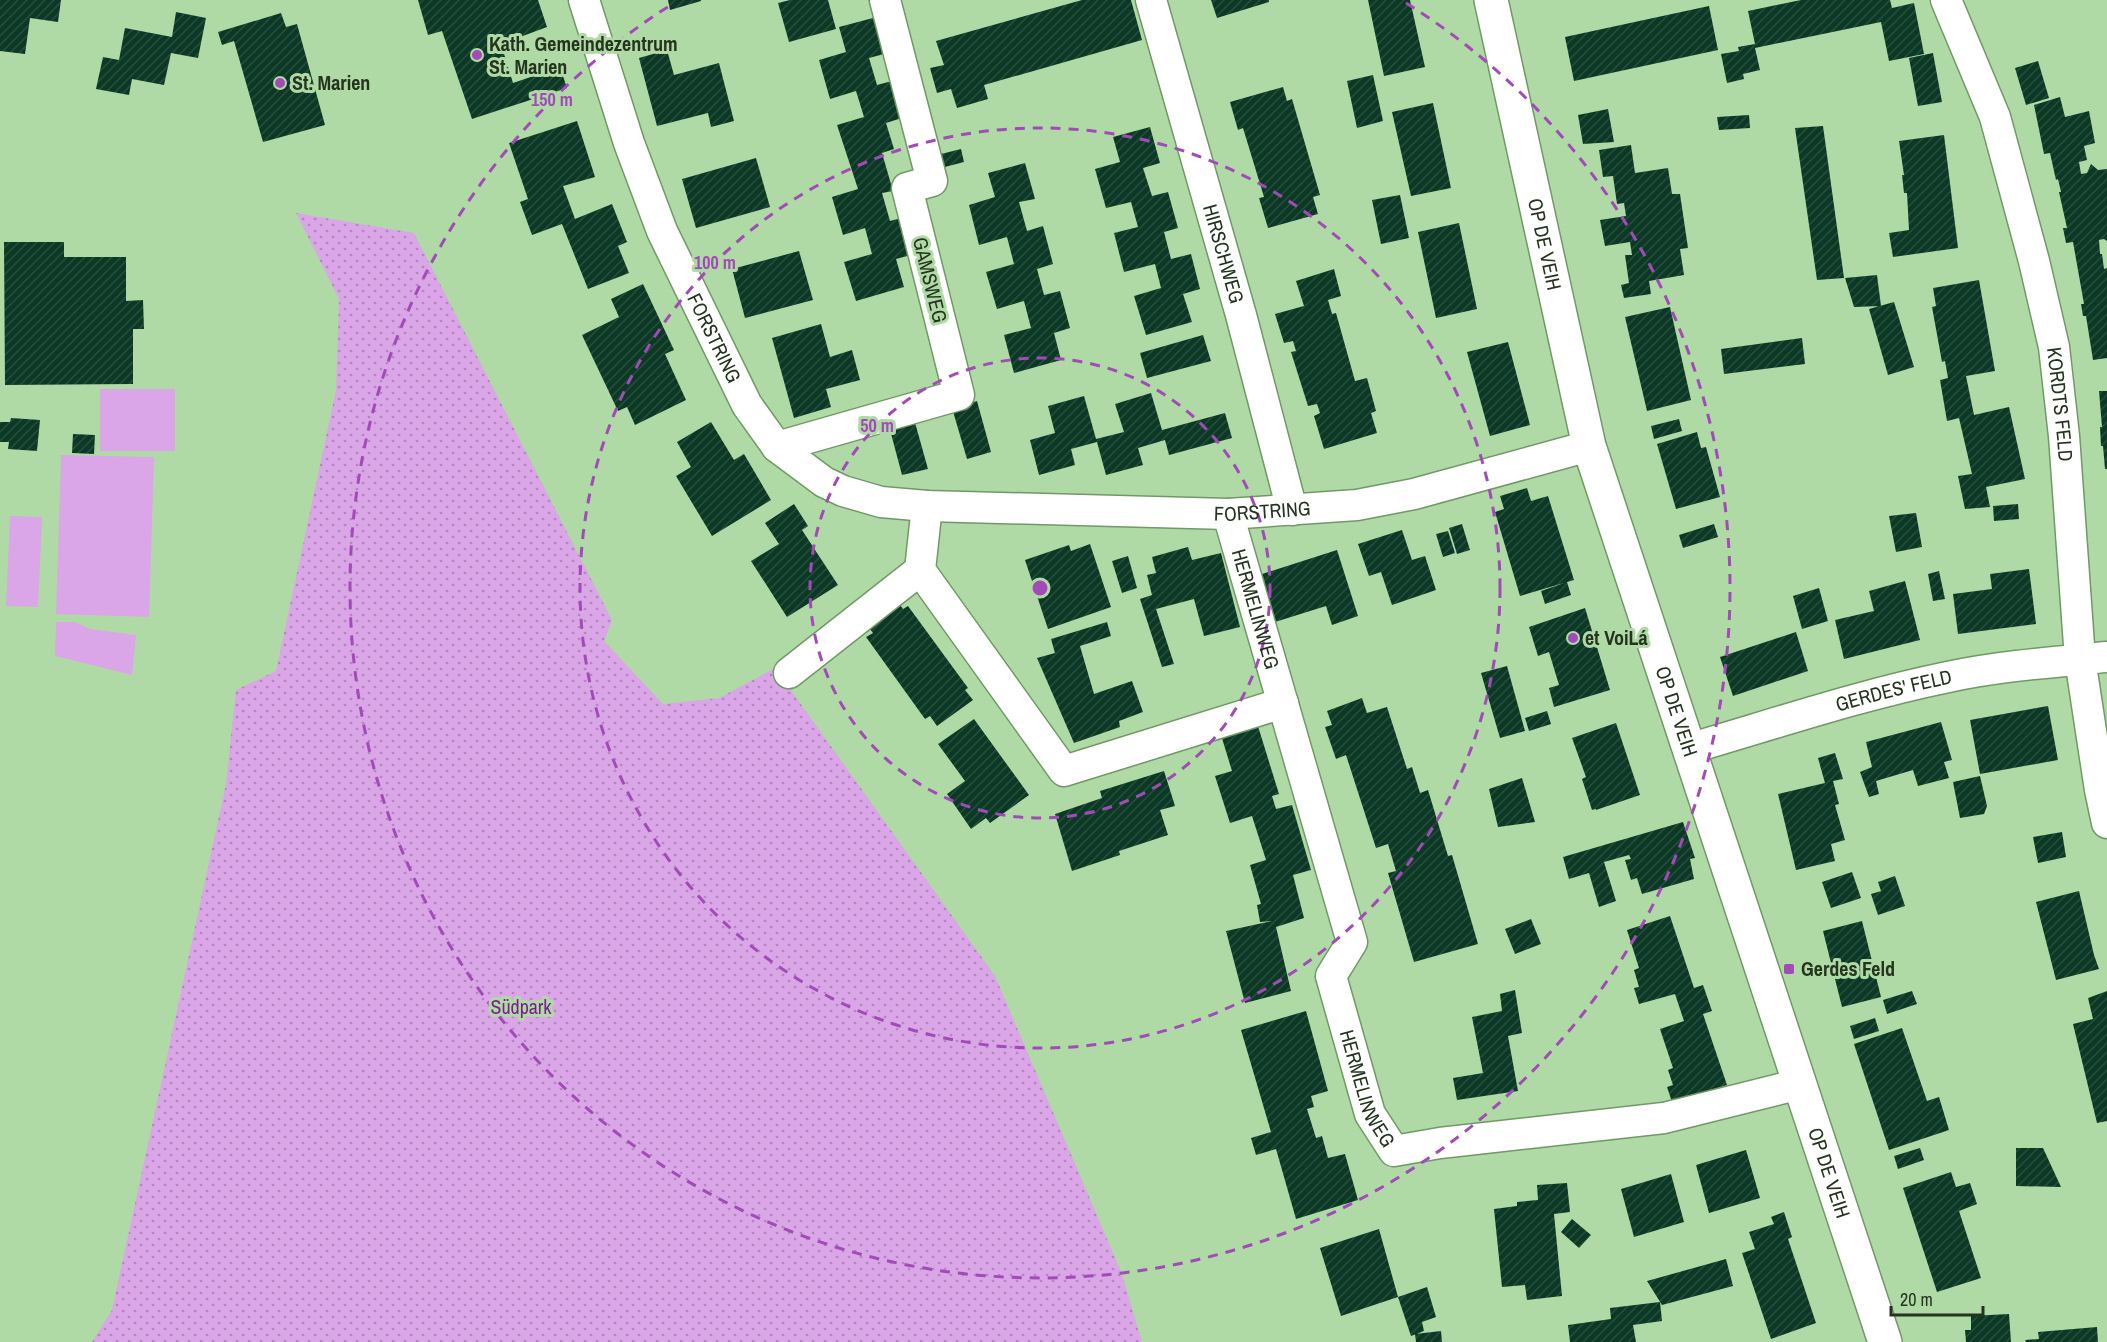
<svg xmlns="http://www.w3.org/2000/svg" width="2107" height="1342" viewBox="0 0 2107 1342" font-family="'Archivo Narrow',sans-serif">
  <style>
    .grass { fill: #daa6e8 }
    .park { fill: url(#park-dots) }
    .building { fill: url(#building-hatch) }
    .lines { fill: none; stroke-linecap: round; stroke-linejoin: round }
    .street-casing { stroke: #719967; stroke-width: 33 }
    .secondary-casing { stroke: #719967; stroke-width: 36 }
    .street { stroke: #fff; stroke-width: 30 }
    .secondary { stroke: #fff; stroke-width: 33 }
    .ring { fill: none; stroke: #a24bb8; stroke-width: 3; stroke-dasharray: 10 8 }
    .poi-dot { fill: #a24bb8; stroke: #b0daa5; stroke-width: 2 }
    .labels { text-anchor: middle; stroke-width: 6; stroke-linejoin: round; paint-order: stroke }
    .poi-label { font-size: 20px; font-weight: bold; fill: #24341f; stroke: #b0daa5; text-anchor: start }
    .street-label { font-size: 20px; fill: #24341f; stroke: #b0daa5 }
    .park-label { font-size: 20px; fill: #7b1f90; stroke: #b0daa5 }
    .centre { fill: #a24bb8; stroke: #b0daa5; stroke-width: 3 }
    .ring-label { font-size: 18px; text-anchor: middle; font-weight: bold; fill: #a24bb8; stroke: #b0daa5; stroke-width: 6; stroke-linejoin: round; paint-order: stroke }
  </style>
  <defs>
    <pattern id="park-dots" width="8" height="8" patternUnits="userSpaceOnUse" patternTransform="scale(1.5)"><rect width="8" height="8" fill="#daa6e8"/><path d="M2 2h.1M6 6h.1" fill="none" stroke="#b188bb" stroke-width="1.8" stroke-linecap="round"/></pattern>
    <pattern id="building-hatch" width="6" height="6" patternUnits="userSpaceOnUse" patternTransform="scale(1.5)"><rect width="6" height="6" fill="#0c3925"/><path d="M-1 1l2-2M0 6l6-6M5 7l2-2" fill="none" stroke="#274e3c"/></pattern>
  </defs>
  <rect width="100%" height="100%" fill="#b0daa5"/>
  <!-- grass -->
  <path class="grass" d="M100 389H175V451H100Z
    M61 455 154 457 149 617 56 614Z
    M10 516 42 517 38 607 6 606Z
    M56 622H75L90 629 136 635 132 675 55 656Z"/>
  <!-- park -->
  <path class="park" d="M296 213 414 233 612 620 604 641 663 704 719 698 775 668 995 976 1122 1274 1142 1342H92L112 1310 226 784 236 690 276 671 336 390 339 299Z"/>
  <!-- building -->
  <path class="building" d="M0 0H61L58 22 30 18 25 54 0 51Z
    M418 0H538L547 27 501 44 513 83 560 67 567 88 472 119 442 31 428 35Z
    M668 0H701V1L670 10Z
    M790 0H828L836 29 789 42 778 3Z
    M1082 0H1131L1142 40 984 85 988 99 957 108 951 89 937 93 930 68 944 65 936 41Z
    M1211 0H1269V2L1217 18Z
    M1368 0H1410L1425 67 1384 76Z
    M1801 0H1890L1892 8 1914 3 1924 54 1889 61 1881 22 1755 48 1760 70 1743 74 1744 79 1727 83 1721 54 1739 51 1738 47 1755 44 1748 11Z
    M1709 6 1718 50 1574 81 1565 37Z
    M176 12 206 18 198 58 171 53 164 85 132 79 129 95 96 89 103 57 119 60 125 28 172 37Z
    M281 13 286 27 297 24 325 125 263 142 234 41 222 45 218 32Z
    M873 18 884 54 869 58 877 85 892 81 902 118 886 123 894 149 882 153 893 191 882 193 890 221 901 218 911 255 896 259 904 287 856 301 844 262 872 254 865 228 843 235 832 197 858 189 837 125 864 117 856 91 830 99 819 60 846 52 839 27Z
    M667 50 674 75 719 63 734 121 711 127 708 113 657 126 639 58Z
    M1933 53 1942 102 1918 106 1909 58Z
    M2038 61 2049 98 2026 105 2015 68Z
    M1373 75 1383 121 1357 128 1347 81Z
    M1283 87 1287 101 1292 99 1320 195 1313 197 1318 214 1268 228 1259 198 1264 197 1243 128 1238 130 1230 102Z
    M2060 97 2065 117 2089 111 2095 143 2084 146 2087 160 2079 162 2081 174 2087 173 2091 164 2098 170 2107 169V241L2104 239 2099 240 2100 254H2102L2104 269 2107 268V358L2093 360 2086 316H2083L2081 304H2084L2073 242 2066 243 2063 228H2067L2059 192H2061L2058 179 2056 180 2050 153 2044 154 2034 105Z
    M1433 103 1451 188 1411 196 1392 112Z
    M1608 109 1614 142 1583 144 1578 115Z
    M1749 115 1750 128 1719 130 1717 117Z
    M577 121 595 177 563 186 575 219 612 204 627 242 618 246 629 273 588 289 562 224 532 235 520 202 528 199 509 143Z
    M1823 126 1844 278 1817 280 1795 128Z
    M1150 127 1160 163 1143 168 1152 196 1168 192 1178 228 1164 232 1171 259 1191 254 1200 289 1183 294 1192 322 1146 335 1134 296 1161 288 1155 264 1124 272 1114 233 1138 227 1131 202 1106 208 1095 169 1120 162 1113 137Z
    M1944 135 1958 248 1893 257 1889 233 1909 230 1907 193H1904L1902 175H1904L1899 141Z
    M1631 145 1635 173 1668 168 1672 194H1680L1688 248 1680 249 1684 275 1649 281 1651 294 1624 298 1621 285 1629 283 1625 255H1632L1630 242 1605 246 1600 220 1626 216 1624 203 1617 204 1613 176 1603 177 1599 150Z
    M961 149 964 162 941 168 937 155Z
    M756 158 770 207 696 228 682 179Z
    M1025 163 1035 199 1019 202 1027 231 1043 226 1053 264 1037 269 1044 295 1060 291 1070 328 1054 333 1061 360 1014 373 1004 335 1031 328 1024 301 997 309 986 272 1014 264 1007 237 979 245 969 205 995 197 988 173Z
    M1400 195 1409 238 1381 244 1372 200Z
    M1459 223 1477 309 1436 318 1418 232Z
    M4 242H64V257H126V301L143 300 144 329H133V384L5 385Z
    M799 251 813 300 745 318 732 269Z
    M1334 269 1341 296 1328 300 1332 314 1336 313 1355 381 1367 378 1376 411 1371 413 1377 433 1324 449 1314 416 1320 413 1317 404 1308 406 1291 352 1296 351 1293 341 1284 343 1275 314 1304 306 1296 281Z
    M1877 275 1881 306 1854 307 1845 278Z
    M1979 280 1995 371 1966 376 1974 415 2009 407 2025 479 1986 487 1990 507 1965 509 1958 476 1972 474 1959 418 1947 421 1940 380 1948 378 1945 361 1942 362 1932 307 1936 306 1933 288Z
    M643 284 674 350 665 354 686 400 635 425 627 407 618 411 582 335 619 317 611 299Z
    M1894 302 1914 367 1888 375 1869 309Z
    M1670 307 1691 400 1647 411 1625 317Z
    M821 324 830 357 852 350 860 380 826 389 831 407 794 418 772 338Z
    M1203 335 1211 361 1147 378 1140 353Z
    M1802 338 1805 364 1724 374 1721 349Z
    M1508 342 1530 425 1490 436 1467 352Z
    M2099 391H2107V469H2105L2103 446H2101L2100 427H2102Z
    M1151 393 1162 430 1225 413 1232 438 1169 455 1165 440 1138 448 1143 465 1106 475 1097 442 1071 449 1075 465 1039 475 1030 440 1055 433 1048 406 1084 396 1096 439 1124 432 1115 404Z
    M977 401 991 452 967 459 952 408Z
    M11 418 40 420 37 451 8 449 9 442H0V422H10Z
    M914 419 928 469 902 475 889 426Z
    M1679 419 1682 431 1654 439 1651 426Z
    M711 422 734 460 744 454 771 500 712 536 676 476 691 467 677 442Z
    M1697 432 1701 448 1706 447 1720 497 1676 509 1657 444Z
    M73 434 95 435 94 454 72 453Z
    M1527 488 1531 501 1548 496 1574 580 1520 596 1495 512 1504 509 1500 496Z
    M794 504 808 526 802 530 838 585 787 617 751 561 779 544 765 523Z
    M2018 504 2019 519 1994 521 1993 506Z
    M1916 513 1922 547 1896 552 1889 516Z
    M1462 524 1470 550 1457 554 1449 528Z
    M1714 524 1718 537 1683 548 1679 535Z
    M1402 530 1412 560 1425 556 1436 590 1392 605 1381 572 1369 576 1358 544Z
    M1448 531 1455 553 1443 557 1436 534Z
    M1090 544 1111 607 1048 629 1025 560 1069 545 1071 551Z
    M1188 547 1192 560 1221 553 1240 627 1204 636 1194 599 1156 609 1174 664 1162 667 1140 599 1152 595 1147 575 1156 573 1152 557Z
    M1337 550 1358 616 1332 625 1326 606 1275 622 1259 575Z
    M1128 556 1137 588 1122 593 1112 561Z
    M2029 569 2036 624 1958 634 1953 594 1992 589 1990 574Z
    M1939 571 1945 599 1933 601 1928 574Z
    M1905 581 1920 640 1844 659 1835 620 1874 611 1869 591Z
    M1567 582 1571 595 1545 604 1541 591Z
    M1819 588 1828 621 1802 629 1793 596Z
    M896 599 903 609 908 606 968 688 965 690 973 700 937 726 930 716 925 719 866 637 873 633 866 624Z
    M1585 608 1610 690 1554 707 1549 688 1559 685 1549 652 1538 656 1529 627Z
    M1107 622 1111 636 1080 646 1094 694 1132 681 1143 712 1119 721 1120 727 1074 743 1037 658 1055 653 1051 639Z
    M1796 632 1808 671 1733 696 1720 657Z
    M1507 666 1525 731 1500 738 1481 673Z
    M1362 698 1367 713 1387 707 1407 769 1412 767 1420 793 1428 790 1448 856 1452 855 1478 944 1414 962 1388 873 1396 871 1388 844 1376 848 1346 755 1336 759 1325 727 1332 725 1327 711Z
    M2048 706 2058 760 1980 774 1970 720Z
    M1547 711 1551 724 1529 731 1525 718Z
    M974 719 1029 795 990 823 986 818 971 829 947 794 965 781 938 744Z
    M1941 722 1952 760 1944 762 1949 778 1918 786 1913 770 1876 781 1879 794 1869 797 1860 772 1872 767 1866 742Z
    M1257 723 1279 794 1272 796 1276 809 1292 805 1311 870 1293 875 1304 918 1276 927 1291 991 1245 1003 1226 931 1272 921 1260 922 1257 905 1261 904 1250 865 1266 860 1252 816 1230 823 1215 776 1232 771 1221 735Z
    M1616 723 1640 795 1596 810V809L1592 810 1582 779 1586 777 1572 738Z
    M1835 753 1843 779 1833 781 1839 804 1835 805 1845 840 1831 844 1835 861 1796 870 1778 794 1825 783 1818 758Z
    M1164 771 1175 806 1160 810 1168 835 1119 851 1120 855 1072 871 1055 814 1102 798 1100 791Z
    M1980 776 1987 806 1984 814 1960 818 1953 782Z
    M1522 778 1535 822 1498 827 1489 789Z
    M1683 822 1695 858 1690 859 1694 879 1642 894 1637 878 1631 880 1625 860 1631 859 1629 855 1604 862 1616 901 1599 907 1589 873 1569 879 1563 857Z
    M2062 832 2066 857 2038 863 2033 837Z
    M1852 872 1861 898 1831 908 1822 882Z
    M1895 876 1905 906 1878 915 1871 894 1881 891 1878 882Z
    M2079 891 2094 955 2099 969 2056 980 2036 902Z
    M1670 916 1694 988 1703 985 1712 1011 1703 1014 1727 1085 1672 1102 1667 1087 1673 1085 1668 1070 1673 1068 1660 1029 1684 1021 1675 994 1639 1004 1634 988 1639 987 1634 970 1639 968 1627 930Z
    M1531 919 1541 944 1515 954 1505 929Z
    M1862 921 1881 997 1842 1007 1823 931Z
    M1515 990 1522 1033 1508 1036 1518 1091 1457 1100 1453 1078 1483 1073 1472 1017 1502 1011 1500 994Z
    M1912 991 1917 1004 1887 1014 1883 1000Z
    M2107 991V1121L2097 1123 2073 1024 2093 1019 2088 998Z
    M1306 1011 1328 1091 1311 1096 1314 1107 1307 1109 1316 1138 1322 1136 1328 1158 1345 1154 1358 1200 1296 1219 1276 1149 1256 1155 1251 1138 1271 1132 1241 1030Z
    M1875 1018 1879 1031 1854 1039 1850 1026Z
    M1902 1028 1927 1101 1939 1097 1949 1130 1889 1150 1854 1044Z
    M1920 1148 1924 1160 1898 1169 1894 1156Z
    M2016 1148H2043L2061 1187 2016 1186Z
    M1746 1150 1760 1198 1709 1213 1696 1165Z
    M1951 1172 1956 1187 1970 1183 1977 1204 1959 1211 1981 1278 1937 1292 1903 1188Z
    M1671 1174 1684 1222 1634 1237 1621 1189Z
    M1567 1183 1570 1212 1554 1214 1562 1296 1527 1300 1525 1285 1502 1287 1494 1209 1517 1206V1202L1538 1200 1537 1185Z
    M1784 1212 1792 1237 1788 1239 1816 1323 1771 1339 1742 1253 1755 1249 1749 1232 1774 1224 1771 1217Z
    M1572 1219 1591 1235 1579 1248 1561 1232Z
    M1379 1229 1398 1297 1341 1316 1320 1248Z
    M1726 1259 1733 1286 1662 1305 1647 1281Z
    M1427 1287 1436 1317 1422 1322 1424 1331 1411 1336 1398 1297Z
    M1660 1302 1662 1321 1633 1325 1636 1342H1570L1568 1325 1611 1319 1610 1308Z
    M2009 1314 2011 1342H1966L1965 1330H1971V1316Z
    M2097 1327 2098 1342H2026L2025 1340 2039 1339 2038 1332Z
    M1441 1331 1442 1342H1416L1415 1334Z"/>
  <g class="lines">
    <!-- street casing -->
    <g class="street-casing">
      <g id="street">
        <path id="s1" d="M584 0 629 143 662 231 747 405 777 447 824 482 843 491 881 502 927 506 1228 514 1357 505 1414 494 1589 446"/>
        <path id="s2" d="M1151 0 1241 315 1292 510"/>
        <path id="s3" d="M1946 0 1995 117 2034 261 2054 347 2064 436 2080 659 2100 790 2107 823"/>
        <path d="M777 447 959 395 907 188 932 181 885 0"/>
        <path d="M927 506 920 570 1064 771 1283 703"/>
        <path id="s4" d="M1228 514 1352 942 1331 976 1370 1114 1394 1151 1440 1143 1664 1118 1800 1084"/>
        <path d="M789 673 920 570"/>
        <path id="s5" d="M1688 749C1774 724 1860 695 1948 677 2000 666 2054 662 2107 657"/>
      </g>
    </g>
    <!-- secondary casing -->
    <g class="secondary-casing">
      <g id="secondary">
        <path id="s6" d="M1491 0 1589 446 1885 1342"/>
      </g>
    </g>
    <!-- street -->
    <use href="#street" class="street"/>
    <!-- secondary -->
    <use href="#secondary" class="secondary"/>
  </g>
  <!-- distance rings -->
  <g class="ring">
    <circle cx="1040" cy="588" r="230"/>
    <circle cx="1040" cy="588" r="460"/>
    <path d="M1406 3A690 690 0 1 1 674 3"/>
  </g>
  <!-- markers -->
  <g class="poi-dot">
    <circle cx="477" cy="55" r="6"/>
    <circle cx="280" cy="83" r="6"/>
    <circle cx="1573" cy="638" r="6"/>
    <rect x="1783" y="963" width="12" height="12" rx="3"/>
  </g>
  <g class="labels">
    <!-- poi labels -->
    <g class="poi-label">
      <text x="489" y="51">Kath. Gemeindezentrum<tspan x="489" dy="23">St. Marien</tspan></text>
      <text x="292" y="90">St. Marien</text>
      <text x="1585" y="645">et VoiLá</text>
      <text x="1801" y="976">Gerdes Feld</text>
    </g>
    <!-- street labels -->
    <g class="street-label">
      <text dy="7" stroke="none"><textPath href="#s6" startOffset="250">OP DE VEIH</textPath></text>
      <text dy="7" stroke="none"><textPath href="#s2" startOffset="264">HIRSCHWEG</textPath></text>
      <text transform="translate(930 280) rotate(76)" y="7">GAMSWEG</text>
      <text dy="7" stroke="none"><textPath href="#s1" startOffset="363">FORSTRING</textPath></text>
      <text dy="7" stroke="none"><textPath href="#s3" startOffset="422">KORDTS FELD</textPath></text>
      <text dy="7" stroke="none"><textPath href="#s1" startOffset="990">FORSTRING</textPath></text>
      <text dy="7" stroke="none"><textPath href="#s4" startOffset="99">HERMELINWEG</textPath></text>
      <text dy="7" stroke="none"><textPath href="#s5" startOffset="214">GERDES' FELD</textPath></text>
      <text dy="7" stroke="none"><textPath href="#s6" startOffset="736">OP DE VEIH</textPath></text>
      <text dy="7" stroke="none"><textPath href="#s4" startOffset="604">HERMELINWEG</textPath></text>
      <text dy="7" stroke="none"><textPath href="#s6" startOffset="1222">OP DE VEIH</textPath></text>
    </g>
    <!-- park labels -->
    <g class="park-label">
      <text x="521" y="1014">Südpark</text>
    </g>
  </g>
  <circle cx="1040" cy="588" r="9" class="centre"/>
  <g class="ring-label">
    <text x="552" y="106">150 m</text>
    <text x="715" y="269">100 m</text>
    <text x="877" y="432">50 m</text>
  </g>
  <!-- scale -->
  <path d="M1891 1306v9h92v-9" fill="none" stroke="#24341f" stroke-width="3"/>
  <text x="1900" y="1306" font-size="18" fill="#24341f" stroke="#b0daa5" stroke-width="4.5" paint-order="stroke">20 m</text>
</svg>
